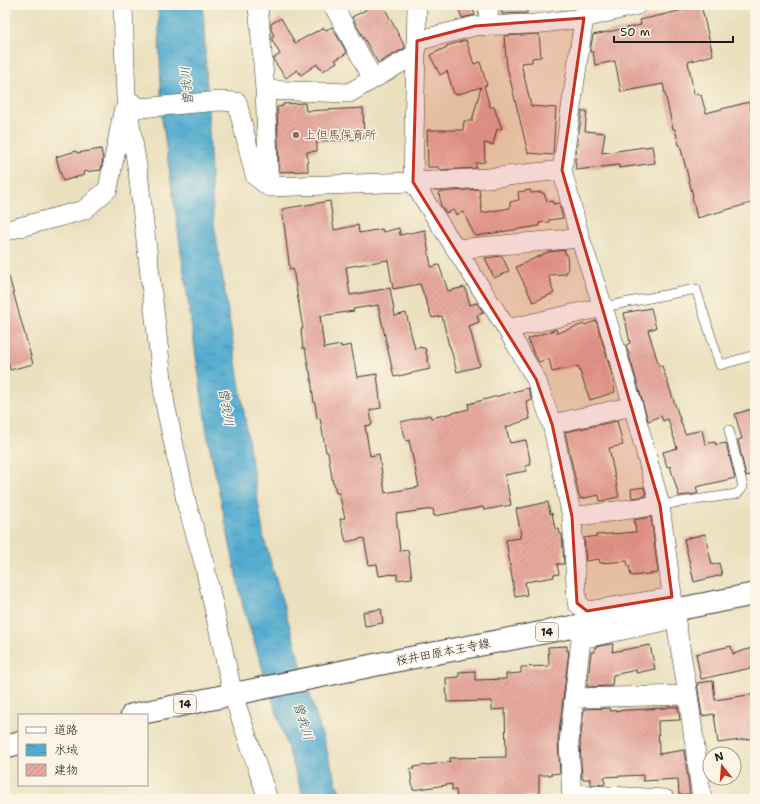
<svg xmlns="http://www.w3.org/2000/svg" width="760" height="804" viewBox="0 0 760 804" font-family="'Shantell Sans','Klee One',sans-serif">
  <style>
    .water { fill: url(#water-ripples); stroke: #366476 }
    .building { fill: url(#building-hatch) }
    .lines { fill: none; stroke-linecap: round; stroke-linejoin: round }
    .lane-casing { stroke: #3b3934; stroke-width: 10 }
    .street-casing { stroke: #3b3934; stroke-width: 20 }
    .primary-casing { stroke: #3b3934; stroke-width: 24 }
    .lane { stroke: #fff; stroke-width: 9 }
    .street { stroke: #fff; stroke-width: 19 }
    .primary { stroke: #fff; stroke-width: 22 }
    .marked { fill: #c8321e; fill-opacity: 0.2; stroke: #c8321e; stroke-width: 3; stroke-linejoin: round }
    .education-dot { fill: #8d6e63; stroke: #fcf5e5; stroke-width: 1.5 }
    .labels { text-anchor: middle; stroke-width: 3; stroke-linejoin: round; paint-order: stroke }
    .shield { fill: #fcf5e5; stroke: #5f5d58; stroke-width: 1 }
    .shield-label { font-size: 11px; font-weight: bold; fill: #1c1c1c }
    .education-label { font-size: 12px; font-weight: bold; fill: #785e54; stroke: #fcf5e5; text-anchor: start }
    .street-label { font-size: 12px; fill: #1c1c1c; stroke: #fcf5e5 }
    .water-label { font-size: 13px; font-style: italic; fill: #345c6d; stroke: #fcf5e5 }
  </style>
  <defs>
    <pattern id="water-ripples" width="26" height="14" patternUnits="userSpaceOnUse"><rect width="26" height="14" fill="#51abcf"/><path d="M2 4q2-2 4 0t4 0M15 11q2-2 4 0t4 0" fill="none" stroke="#428aa7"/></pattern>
    <pattern id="building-hatch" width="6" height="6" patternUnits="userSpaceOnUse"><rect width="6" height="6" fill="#e7a99f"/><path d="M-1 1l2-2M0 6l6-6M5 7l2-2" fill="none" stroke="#c69188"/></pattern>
  </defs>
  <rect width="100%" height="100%" fill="#fcf5e5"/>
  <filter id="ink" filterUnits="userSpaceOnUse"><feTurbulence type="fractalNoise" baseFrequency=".025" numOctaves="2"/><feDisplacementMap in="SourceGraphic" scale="8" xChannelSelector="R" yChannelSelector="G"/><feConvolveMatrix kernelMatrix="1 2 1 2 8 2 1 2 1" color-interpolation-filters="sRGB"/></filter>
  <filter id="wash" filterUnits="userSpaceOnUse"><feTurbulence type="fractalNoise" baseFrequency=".012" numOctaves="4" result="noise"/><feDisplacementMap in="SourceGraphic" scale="16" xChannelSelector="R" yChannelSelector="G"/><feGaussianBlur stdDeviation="0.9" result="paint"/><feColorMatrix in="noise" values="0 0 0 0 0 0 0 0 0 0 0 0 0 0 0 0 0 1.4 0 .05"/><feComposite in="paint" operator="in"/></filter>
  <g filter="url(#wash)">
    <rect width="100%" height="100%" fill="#ebe0be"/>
    <!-- water -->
    <path class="water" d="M158 5H203L213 217 264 539 329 759 342 799H304L243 607 208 439 162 119Z"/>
    <g id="blocks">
      <!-- building -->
      <path class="building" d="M372 5H383L405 47V48L378 63 352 17 366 10 365 8Z
        M466 5H471L475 15 462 18 458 8Z
        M501 5H527V13L502 14Z
        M687 5H701L713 55 688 62 694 94 698 93 699 95H701L706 113 749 102 753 118H755V202L697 218 692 197 693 196 680 145H679L675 129H673L663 84 621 92 615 61 595 65 593 52H590L593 35 641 25 640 20 688 9Z
        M281 18 295 43 317 31V32L324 28 326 30 332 27 347 53 335 60 337 62 323 71 321 67 319 68 317 64 301 75 297 70 286 78 274 61V58L280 54 272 40V36L274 35 271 30V24Z
        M539 34 541 57 532 58V62L521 63 531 106 556 108 553 155 528 153 507 67 504 36Z
        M466 40 474 64 480 62 487 85 484 86 490 107H494L502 129H497L493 145 484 143 485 162 476 163V168L439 170V167H428L427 130H463L464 121H472L481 87 459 94H454L447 71 440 75 430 55 447 47 446 46Z
        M305 103 306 111 363 108 364 139 317 141V151L307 152 308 171 279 172 277 107 283 106V104Z
        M582 111H587L585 131 605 133 602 153 652 146 655 163 619 168V165L576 170 575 160Z
        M101 149 103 159 101 170 83 172 84 175 63 181 56 157 76 151 77 153Z
        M479 189 482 213 510 208V202L519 200 518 192 530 190 531 193 542 192 543 194 544 193 545 197H546L547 202 553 201V204L559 203 563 218 549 220V222L539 223V226L475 236 463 212 456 215 454 210 446 213 441 206 439 192Z
        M330 201 334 230 358 225 359 233 382 229 383 232 399 228 400 235 425 230 431 267 439 265 448 291 465 287 470 305 477 303 484 313 477 315 479 322 469 326 480 366 457 372 450 346H449L442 316 432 318 420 284 393 289 388 260 346 267 350 295 390 288 395 316 406 313 415 349 421 347V348H425L430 369 394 377 378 305 353 309 354 311 320 316 324 348 341 345V347L351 345 357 377 377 374 381 408 370 410 372 425 365 426 370 456 379 454 385 493 419 487 409 440 406 441 401 422 430 415 431 418 469 409 468 404 528 388 532 400 526 401 530 419 506 427 510 443 526 440 531 465 525 466 526 471 505 475 511 505 484 510 483 507 434 516 433 509 396 514 400 551 408 550 412 578 397 580V574L393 575V574L379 576 377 564 369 565 364 538 346 542 340 519 345 518 339 493H336L334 483 333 484 328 452H326L320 418 317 419 315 403H314L310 371H309L305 348 303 349 301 329H303L293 269 290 270 282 209Z
        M565 250V254H567L568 271H566V274L548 275 552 285 551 286 554 293 533 302 516 267 548 252Z
        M502 256 509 271 494 278 485 258Z
        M9 277 33 364 10 370 5 350V278Z
        M651 308 656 328 648 330 659 366H662L685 434 702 430 705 444 715 442 716 445 726 443 735 478 696 487 698 493 695 494 679 496 670 466 667 467 663 452 677 448 668 419 663 421 661 416 648 421 626 345 630 343 624 313Z
        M596 321 611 371 615 392 590 400 578 366 552 372 549 358 539 362 533 352 528 339 544 333V334L556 329 557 333 584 324 585 325Z
        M755 408V474L746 476 738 440 742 439 735 414Z
        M617 421 623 445 609 448 619 497 600 501 599 495 580 499V496H579L565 432Z
        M644 487 646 496 632 498 631 489Z
        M548 502 550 514 552 513 555 529H559L560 534H562L564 564H557L559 574 553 575 554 577 525 582 527 595 515 597 506 540 520 538V535H521L516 509Z
        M651 517 658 573 631 576 629 566H628L627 561 600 563 599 559 586 561 584 538 597 536 596 535 636 532 634 520Z
        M705 534 712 565 719 563 722 575 694 582 684 539Z
        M381 609 383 623 365 626 363 612Z
        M610 644H613L612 652 650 645 655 669 636 673V670L613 675 612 686 587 687 591 652H595V647Z
        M567 646V651H569L558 741 560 773 551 774V775H539V796L457 799 456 790H452V784L413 790 410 769H414L413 767 450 762V758L506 757 505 709 492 710V701L447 702 446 678 459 677V672L475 671V680L506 679V674L521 673V667L549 666 548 647Z
        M731 646 733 654 755 647V667L701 679 696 654Z
        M713 681 715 700 755 694V738L718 743 714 714 702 716 697 683Z
        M667 707H678L680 720 658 721 659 754 684 750 690 794 679 795 678 779 643 781V775L604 777 605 784 602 785 590 784V779H582L580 742 584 709 610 708V711L667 708Z"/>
    </g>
  </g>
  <g filter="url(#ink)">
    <use href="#blocks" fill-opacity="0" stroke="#3b3934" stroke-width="1"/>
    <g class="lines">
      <!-- lane casing -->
      <g class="lane-casing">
        <path id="lane" d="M603 307 696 289 720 365 755 355
          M660 505 737 494 743 487 729 430"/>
      </g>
      <!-- street casing -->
      <g class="street-casing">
        <path id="street" d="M123 5 126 99 138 172 165 404 187 505 204 563 233 695 268 799
          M257 5 259 15 265 90 349 93 416 54
          M333 5 373 79
          M417 5 413 182 507 329 536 379 552 424 572 517 577 603 587 611 672 597
          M584 5V18L562 170 580 238 603 307 633 406 660 505 674 610 688 695 702 799
          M487 26 489 9 488 5
          M417 41 475 26 534 24 584 18 637 5
          M265 90 269 187
          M126 99 140 108 219 101 237 102 255 176 269 187 413 182 488 178 562 170
          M5 231 84 210 108 189 123 112
          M457 249 580 238
          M507 329 603 307
          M552 424 633 406
          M572 517 660 505
          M574 698 688 695
          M572 794 665 799
          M572 799 569 742 581 639 661 622"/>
      </g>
      <!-- primary casing -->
      <g class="primary-casing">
        <path id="primary" d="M132 715 389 662 588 624 674 610 755 594
          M5 747 19 743"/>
      </g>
      <!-- lane -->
      <use href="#lane" class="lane"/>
      <!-- street -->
      <use href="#street" class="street"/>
      <!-- primary -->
      <use href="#primary" class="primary"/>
    </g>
  </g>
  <!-- marked area -->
  <path class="marked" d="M584 18 562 170 660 505 672 597 587 611 577 603 572 517 552 424 536 379 413 182 417 41 475 26Z"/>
  <!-- markers -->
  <circle class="education-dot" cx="296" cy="135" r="4"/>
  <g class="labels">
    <!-- shield labels -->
    <g class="shield">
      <rect x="536" y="623" width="22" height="18" rx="3"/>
      <rect x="174" y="695" width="22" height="18" rx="3"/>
    </g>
    <g class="shield-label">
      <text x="547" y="636">14</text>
      <text x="185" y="708">14</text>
    </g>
    <!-- education labels -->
    <g class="education-label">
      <text x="304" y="139">上但馬保育所</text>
    </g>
    <!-- street labels -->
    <g class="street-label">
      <text transform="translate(443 652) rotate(-11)" y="4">桜井田原本王寺線</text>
    </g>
    <!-- water labels -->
    <g class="water-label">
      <text transform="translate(186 86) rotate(-95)" y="5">曽我川</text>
      <text transform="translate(227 407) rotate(81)" y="5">曽我川</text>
      <text transform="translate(304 721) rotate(73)" y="5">曽我川</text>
    </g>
  </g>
  <!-- margin -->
  <rect width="760" height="804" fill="none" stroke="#fcf5e5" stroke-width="20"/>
  <!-- legend -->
  <rect x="18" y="714" width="130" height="72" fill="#fcf5e5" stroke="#a29e95"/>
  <rect x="26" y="727" width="20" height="6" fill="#ffffff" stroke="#a29e95"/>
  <text x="54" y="734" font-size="12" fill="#1c1c1c">道路</text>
  <rect x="26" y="744" width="20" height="12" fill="url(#water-ripples)" stroke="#a29e95"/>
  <text x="54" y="754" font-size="12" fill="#1c1c1c">水域</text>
  <rect x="26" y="764" width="20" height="12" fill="url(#building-hatch)" stroke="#a29e95"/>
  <text x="54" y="774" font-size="12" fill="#1c1c1c">建物</text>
  <!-- north arrow -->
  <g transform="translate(722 766) rotate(343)"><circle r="19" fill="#fcf5e5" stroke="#a29e95"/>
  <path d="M0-3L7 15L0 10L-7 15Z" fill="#c8321e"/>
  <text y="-6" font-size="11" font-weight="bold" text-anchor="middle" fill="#1c1c1c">N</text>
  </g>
  <!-- scale -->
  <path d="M614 36v6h119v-6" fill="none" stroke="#1c1c1c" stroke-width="2"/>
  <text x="620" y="36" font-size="12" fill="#1c1c1c" stroke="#fcf5e5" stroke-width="3" paint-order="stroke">50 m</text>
</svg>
